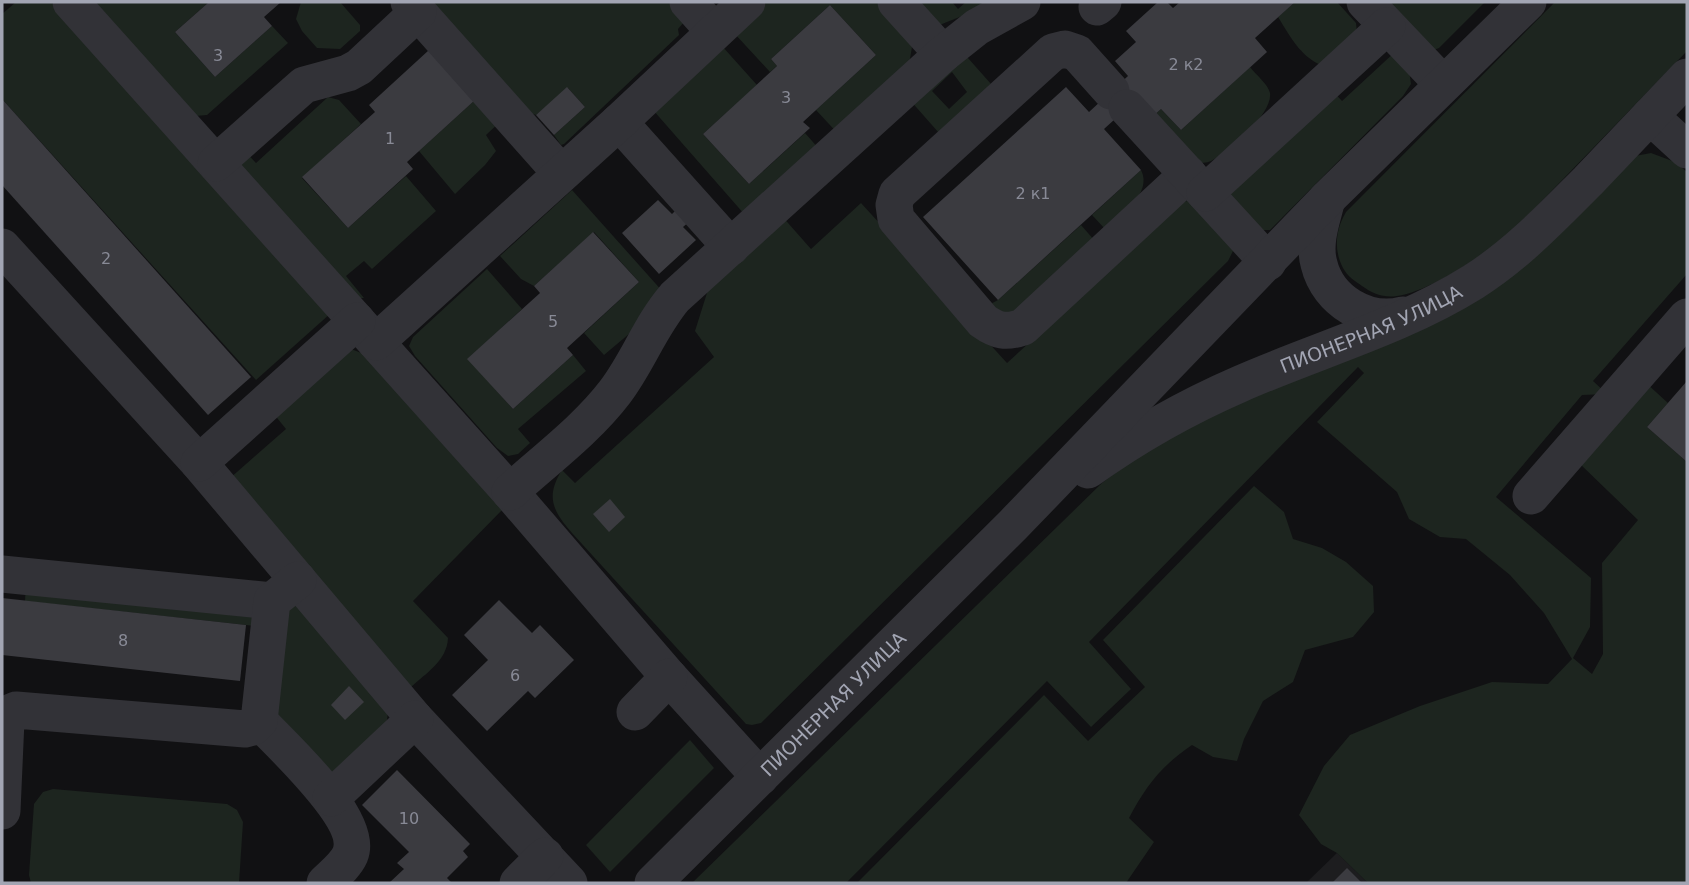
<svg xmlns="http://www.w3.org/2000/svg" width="1689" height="885" font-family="'DejaVu Sans',sans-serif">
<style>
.built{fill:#1d1d1f}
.green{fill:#1d251f;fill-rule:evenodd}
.building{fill:#3b3b40}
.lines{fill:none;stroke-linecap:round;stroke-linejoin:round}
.minor{stroke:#323237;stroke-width:37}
.labels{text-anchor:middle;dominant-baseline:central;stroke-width:5;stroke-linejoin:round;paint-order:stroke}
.number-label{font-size:16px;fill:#888a96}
.street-label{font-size:19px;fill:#a2a5b3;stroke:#0c0c0d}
</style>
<rect width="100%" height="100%" fill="#111113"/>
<!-- built -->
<polygon class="built" points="1337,853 1368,883 1306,883"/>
<!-- green -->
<g class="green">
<polygon points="16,2 51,2 331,313 256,380 2,99 2,14"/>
<polygon points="91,2 209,2 175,32 215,77 272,26 288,43 207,115 195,116"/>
<polygon points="301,2 340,2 360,25 360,31 340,49 317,48 302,31 296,19"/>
<polygon points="425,2 669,2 685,21 678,29 679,35 564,144 561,145 554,135 585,107 568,88 536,115 530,113"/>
<polygon points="767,2 877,2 912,47 908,70 841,137 816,110 876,55 830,5 771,59 777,66 770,72 734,33"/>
<path d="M910 2H952L958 9 966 2H988C974 14 957 17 940 25Z"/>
<path d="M1295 2H1337L1356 23 1357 33 1321 65C1300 56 1290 36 1278 17Z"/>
<polygon points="1375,2 1485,2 1439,48 1429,52"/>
<path d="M1555 2H1687V51L1510 234C1483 255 1431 291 1397 296 1384 298 1373 294 1362 286 1355 281 1347 276 1343 268 1333 249 1336 229 1346 212Z"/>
<polygon points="722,46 757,85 703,134 749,184 805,133 820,150 745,215 653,110"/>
<path d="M960 49 991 84 939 133 909 99ZM952 72 967 92 949 109 932 91Z"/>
<polygon points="1396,51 1409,70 1411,84 1403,96 1270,230 1255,230 1224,190 1328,86 1342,101"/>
<path d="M1250 67C1256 75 1268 84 1270 93 1273 114 1229 152 1211 161 1207 163 1201 163 1195 163L1152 117 1161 109 1181 130Z"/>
<polygon points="328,97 339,100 361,124 302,178 348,228 406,176 436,211 372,269 364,261 346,276 364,298 358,298 238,166 239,145 256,163"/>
<polygon points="475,100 503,119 486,135 496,151 485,165 455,194 419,151"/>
<polygon points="1651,153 1675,162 1687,172 1687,274 1593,381 1607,394 1582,395 1496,497 1591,578 1590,627 1573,658 1592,674 1603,654 1602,563 1638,520 1579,463 1645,382 1668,403 1647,427 1687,462 1687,883 1368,883 1337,853 1321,844 1299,815 1324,766 1350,735 1420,706 1492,682 1548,684 1572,659 1544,613 1510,575 1466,539 1440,537 1409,519 1397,492 1317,422 1364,373 1358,367 1089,642 1131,689 1091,727 1047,681 846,883 692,883 1102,483 1161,438 1348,355 1635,156"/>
<path d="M1141 170C1153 193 1121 215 1106 230L1092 215Z"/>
<polygon points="572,190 664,293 648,318 604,355 584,333 639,282 594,232 534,286 521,279 500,256"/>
<path d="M1188 201 1231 246 1233 251 1228 261 761 723 752 725 746 724 572 533C553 511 545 497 562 470L575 483 714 357 695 331 712 277 781 215 811 249 861 203 1007 363 1182 202Z"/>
<polygon points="1081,225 1095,241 1009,317 983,308 998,300"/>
<polygon points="487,269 522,309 468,359 513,409 573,355 586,371 518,429 530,443 518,454 508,456 497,448 415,356 409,346 413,337"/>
<path d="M351 349 364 354 503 509 413 601 448 638C447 661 426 673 410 688L229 479 286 429 273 413Z"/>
<path d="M1254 486 1284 512 1293 539 1322 548 1346 562 1373 586 1374 612 1353 637 1305 650 1293 682 1263 701 1244 739 1237 761 1213 757 1192 745C1161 766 1146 786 1129 818L1154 842 1126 883H857L1044 695 1088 741 1145 687 1103 640Z"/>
<polygon points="26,582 248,603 255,626 25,601"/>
<polygon points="296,599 388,712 387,720 381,728 329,776 276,725 284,608"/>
<polygon points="690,740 714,768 610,872 586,845"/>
<polygon points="53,789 227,804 237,810 243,822 239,883 31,883 29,875 34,804 43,792"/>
</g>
<!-- building -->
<g class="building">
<polygon points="209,2 281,2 264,17 272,26 215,77 175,32"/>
<polygon points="1158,2 1167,2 1173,8 1180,2 1295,2 1255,38 1267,52 1181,130 1161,109 1152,117 1136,100 1104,129 1141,170 998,300 923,217 1066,87 1089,112 1128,76 1115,61 1136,42 1126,31"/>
<polygon points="830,5 876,55 803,122 810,128 749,184 703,134 777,66 771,59"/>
<polygon points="429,50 475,100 407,162 413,169 348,228 302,177 375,112 369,105"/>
<polygon points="567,87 585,107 554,135 536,115"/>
<polygon points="2,99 251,377 208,415 2,185"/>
<polygon points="658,200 672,214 679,207 691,220 683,227 696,240 659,274 622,233"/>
<polygon points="593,232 639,282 567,348 573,355 513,409 467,359 540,293 534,286"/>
<polygon points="1687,381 1687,462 1647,427"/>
<polygon points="610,499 625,517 609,532 593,514"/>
<polygon points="2,598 246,625 240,681 2,655"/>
<polygon points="499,600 532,633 540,625 574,660 535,698 528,691 487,731 452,695 488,660 464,635"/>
<polygon points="349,686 364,702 345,720 331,705"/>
<polygon points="397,770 470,844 463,851 468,857 447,878 452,883 389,883 404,869 397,863 409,852 362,805"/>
<polygon points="1347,868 1362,883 1332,883"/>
</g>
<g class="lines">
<!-- minor -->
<g class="minor">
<polyline points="71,2 510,492 669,677 760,777"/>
<polyline points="409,2 561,173"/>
<polyline points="688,2 714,31"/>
<polyline points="896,2 943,54"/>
<polyline points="1365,2 1443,84"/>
<polyline points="1097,7 1103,2"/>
<path d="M1111 91 1077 53 1065 49 1053 52 897 194 894 205 896 219 983 321C997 331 1006 333 1023 327L1188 174"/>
<polyline points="1127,108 1268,262"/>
<polyline points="1650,116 1687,150"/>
<polyline points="619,122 731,247"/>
<polyline points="216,163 304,85 348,73 359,67 418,12"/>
<polyline points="1205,193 1387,26"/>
<path d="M1327 199C1322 219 1313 243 1319 264 1328 301 1367 324 1403 315"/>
<polyline points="2,247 199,463 415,719 569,883"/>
<polyline points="376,342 619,122 747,2"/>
<polyline points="199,463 357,321"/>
<path id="s1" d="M1088 470C1134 437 1187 407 1240 384 1317 350 1401 327 1473 282 1516 255 1552 217 1588 181 1621 146 1654 112 1687 77"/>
<path d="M510 492C545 460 586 430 615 392 638 362 650 326 675 297L943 54 977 27 1022 2"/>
<polyline points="1531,496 1687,317"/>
<polyline points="2,574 272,601"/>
<polyline points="635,712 669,677"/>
<path d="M259 721C282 746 365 820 350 855 345 866 333 875 325 883"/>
<polyline points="331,798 415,719"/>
<polyline points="2,811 6,720 9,713 16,710 245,729 253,727 259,721 272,601 298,580"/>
<polyline points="518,883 545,856"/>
<path id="s2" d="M653 883 1013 525 1327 199 1528 2"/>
</g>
</g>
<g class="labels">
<!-- number labels -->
<g class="number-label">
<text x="218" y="55">3</text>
<text x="1186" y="64">2 к2</text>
<text x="786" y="97">3</text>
<text x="390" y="138">1</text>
<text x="1033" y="193">2 к1</text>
<text x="106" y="258">2</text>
<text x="553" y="321">5</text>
<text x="123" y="640">8</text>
<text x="515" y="675">6</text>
<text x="409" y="818">10</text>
</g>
<!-- street labels -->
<g class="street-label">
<text stroke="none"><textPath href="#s1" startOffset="317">ПИОНЕРНАЯ УЛИЦА</textPath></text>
<text stroke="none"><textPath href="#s2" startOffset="254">ПИОНЕРНАЯ УЛИЦА</textPath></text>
</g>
</g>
<!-- border -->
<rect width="1689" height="885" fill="none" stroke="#a2a5b3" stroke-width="7"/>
</svg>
